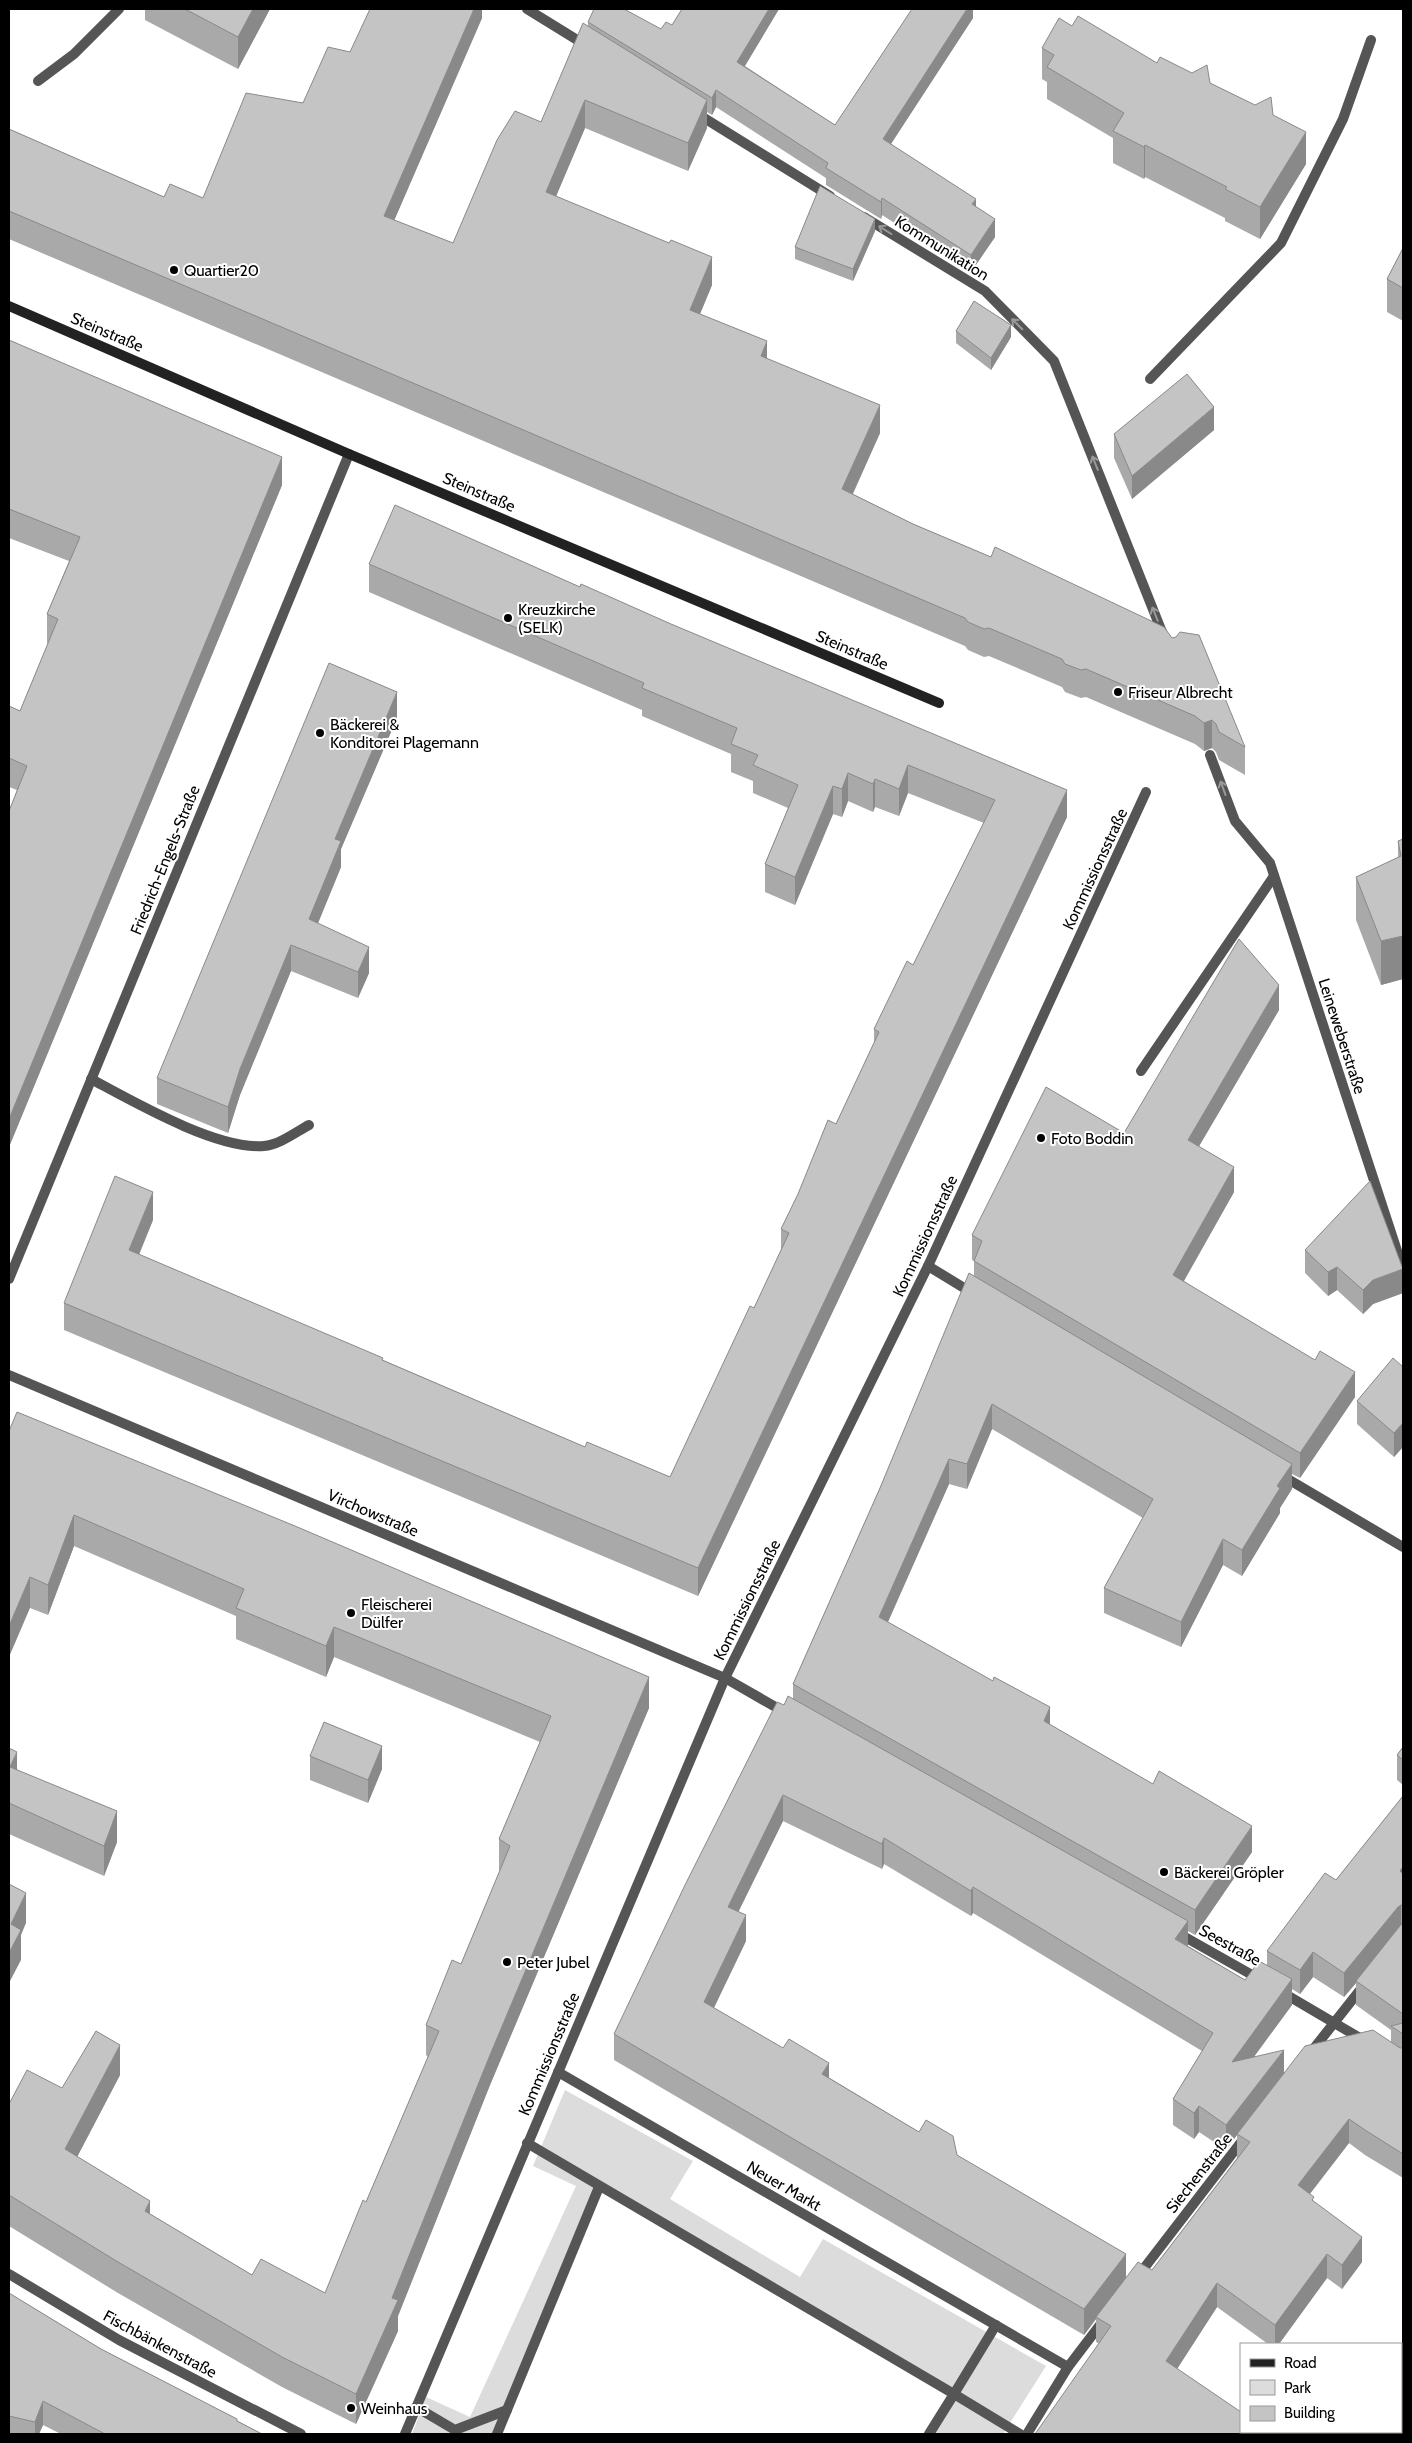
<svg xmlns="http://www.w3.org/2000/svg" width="1412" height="2443" font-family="Cabin,sans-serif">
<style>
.green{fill:#dcdcdc}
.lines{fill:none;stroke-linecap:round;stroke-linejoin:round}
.lane{stroke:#555;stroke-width:10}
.street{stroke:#555;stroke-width:10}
.secondary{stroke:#222;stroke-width:10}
.wall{fill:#a9a9a9;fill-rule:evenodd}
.shaded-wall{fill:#898989}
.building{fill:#c4c4c4;stroke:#898989}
.oneway{stroke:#999}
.poi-dot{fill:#000;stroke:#fff;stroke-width:2}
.labels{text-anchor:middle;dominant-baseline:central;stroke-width:4;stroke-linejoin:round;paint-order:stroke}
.street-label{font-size:16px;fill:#000;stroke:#fff}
.poi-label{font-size:16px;fill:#000;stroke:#fff;text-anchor:start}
</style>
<rect width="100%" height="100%" fill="#fff"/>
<!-- green -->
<polygon class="green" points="565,2090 693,2161 670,2199 800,2277 823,2239 1046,2366 1003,2434 929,2434 954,2395 600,2187 497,2434 412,2434 426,2397 470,2417 576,2186 533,2166"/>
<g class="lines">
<!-- lane -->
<g class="lane">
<polyline points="38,81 74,54 119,9"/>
<polyline points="1150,379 1281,243 1343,119 1371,40"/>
<polyline points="1141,1071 1274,876"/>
<path d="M91 1079C134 1102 217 1150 264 1146 279 1145 296 1132 309 1125"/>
</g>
<!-- street -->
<g class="street">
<polyline points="527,9 587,46"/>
<polyline points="696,113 830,196"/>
<polyline points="864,217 985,291 1054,361 1164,637"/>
<polyline points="1210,755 1235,821 1270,863 1403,1269"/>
<polyline points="928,1266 974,1294"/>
<polyline points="9,1279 349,454"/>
<polyline points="9,1375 725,1678 786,1713"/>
<polyline points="1281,1475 1403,1547"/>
<polyline points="1176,1932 1261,1980"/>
<polyline points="1280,1991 1365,2041"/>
<polyline points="1311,2052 1364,1985"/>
<polyline points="558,2072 1068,2367"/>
<polyline points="527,2143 954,2394 929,2434"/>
<polyline points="9,2274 119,2340 301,2434"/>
<polyline points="1138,2276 1245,2137"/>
<polyline points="996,2325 954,2394 1020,2434"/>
<polyline points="416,2407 455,2430 507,2410"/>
<polyline points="405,2434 725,1678 928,1266 1146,792"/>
<polyline points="497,2434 599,2187"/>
<polyline points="1027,2434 1068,2367 1103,2321"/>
</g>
<!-- secondary -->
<polyline class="secondary" points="9,306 349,454 939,703"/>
</g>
<!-- wall -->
<g class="wall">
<polygon points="145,9 270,9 238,69 145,20"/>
<polygon points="482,9 482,18 394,220 453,243 541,122 588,27 588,22 661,29 672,25 682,9 779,9 745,66 835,125 973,9 973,18 891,144 976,207 995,237 971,272 882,215 881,219 826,185 826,178 716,107 712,115 707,112 707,128 688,171 585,128 556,196 712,285 700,314 880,433 853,494 913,524 991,557 995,547 1245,747 1245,775 1219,760 1216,752 1212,748 1204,751 1195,744 1086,697 1081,698 1065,692 1062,687 989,656 984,657 968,650 965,646 9,239 9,129 164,197 203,198 303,103 350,52"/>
<polygon points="1072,26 1157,63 1210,83 1273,115 1306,164 1260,239 1225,221 1225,218 1145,177 1144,179 1113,163 1113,138 1047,99 1047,82 1042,79 1042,48"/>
<polygon points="875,231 853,281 795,259 795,247"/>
<polygon points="1403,248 1403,321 1387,312 1387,279"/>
<polygon points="956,331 1011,337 991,370 956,343"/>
<polygon points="9,340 282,485 9,1147 9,811 17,790 9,787 9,706 20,711 48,644 47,643 47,614 69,561 9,538"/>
<polygon points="1214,430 1132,499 1114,458 1114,434"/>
<polygon points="369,564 1067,817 698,1596 64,1330 64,1303 153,1220 139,1255 585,1447 670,1477 754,1308 781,1251 781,1229 836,1124 874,1044 874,1029 913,965 984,823 908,793 899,816 875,807 873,812 848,801 842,817 833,814 795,905 765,892 765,864 788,808 753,793 753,781 731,772 731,754 642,716 642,710 369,592"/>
<polygon points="397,718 341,849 341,867 318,923 369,973 358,998 291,971 240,1095 228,1133 157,1104 157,1078"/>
<polygon points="1403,839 1403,979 1381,985 1356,920 1356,877 1398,858 1398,841"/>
<path d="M1279 1010 1199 1146 1234 1192 1184 1281 1355 1397 1300 1478 1292 1474V1489L1280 1508V1513L1242 1576 1223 1565 1181 1647 1104 1613V1588L1143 1518 992 1429 967 1489 949 1484 888 1622 1252 1852 1195 1935 1188 1931V1946L1245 1980 1267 1965V1951L1336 1880 1403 1796V2178L1365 2155 1349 2143 1310 2194 1314 2202 1362 2262 1342 2289 1327 2278 1279 2344H1268L1217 2307 1177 2369 1271 2434 1096 2342V2319L1084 2335 614 2060V2034L784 1705 793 1699V1684L974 1276V1261L972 1260V1235L1124 1133ZM783 1821 882 1869 884 1864 971 1916 973 1913 1202 2051 1173 2099V2125L1194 2139 1199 2132 1226 2150 1237 2135V2158L1152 2270 1126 2278 957 2155 714 2008 746 1941 738 1912ZM1313 1977 1344 1997 1356 1983V2005L1391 2030V2042L1284 2073 1254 2056 1292 2005V1989L1300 1994Z"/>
<polygon points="1305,1250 1403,1293 1373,1304 1363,1314 1337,1290 1328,1296 1305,1273"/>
<polygon points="1403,1367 1403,1447 1394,1457 1357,1424 1357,1401"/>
<polygon points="9,1431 649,1708 490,2085 398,2316 398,2331 356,2424 282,2387 118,2293 9,2226 9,2104 62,2088 120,2075 77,2157 150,2214 252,2275 325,2293 366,2202 428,2057 426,2055 426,2025 461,1964 500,1871 499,1870 499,1839 540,1742 334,1657 326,1677 236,1639 236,1616 74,1546 48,1615 30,1608"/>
<polygon points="1403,1747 1403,1785 1397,1780 1397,1755"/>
<polygon points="9,1748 17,1769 117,1842 104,1876 9,1834"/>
<polygon points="310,1756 382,1769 368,1803 310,1780"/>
<polygon points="9,2293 101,2349 262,2434 61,2434 43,2425 39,2434 9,2434"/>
</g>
<!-- shaded-wall -->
<g class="shaded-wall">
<polygon points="253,9 270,9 238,69 238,37"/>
<polygon points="474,9 482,9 482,18 384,244 384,216"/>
<polygon points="769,9 779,9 737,79 737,62"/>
<polygon points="967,9 973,9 973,18 883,156 883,139"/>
<polygon points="716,90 716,107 712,115 712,98"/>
<polygon points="585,100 585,128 546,220 546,192"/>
<polygon points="707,100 707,128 688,171 688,143"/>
<polygon points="1306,132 1306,164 1260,239 1260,207"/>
<polygon points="1145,145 1145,177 1144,179 1144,147"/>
<polygon points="882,198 882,215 881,219 881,202"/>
<polygon points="976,199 976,216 972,204"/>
<polygon points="875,219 875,231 853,281 853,269"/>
<polygon points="995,219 995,237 971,272 971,255"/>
<polygon points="712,257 712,285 690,338 690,310"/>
<polygon points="1011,325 1011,337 991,370 991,358"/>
<polygon points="767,341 767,369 761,356"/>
<polygon points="880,405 880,433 842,517 842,489"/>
<polygon points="1214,407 1214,430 1132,499 1132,476"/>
<polygon points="282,457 282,485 9,1147 9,1119"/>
<polygon points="397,692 397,718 341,849 341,867 309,945 309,919 335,839"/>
<polygon points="1212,720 1212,748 1204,751 1204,723"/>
<polygon points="908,765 908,793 899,816 899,789"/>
<polygon points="848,773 848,801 842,817 842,789"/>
<polygon points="875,779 875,807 873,812 873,784"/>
<polygon points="833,786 833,814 795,905 795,877"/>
<polygon points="1067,790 1067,817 698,1596 698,1568"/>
<polygon points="1403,936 1403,979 1381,985 1381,941"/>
<polygon points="291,945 291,971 240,1095 228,1133 228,1107 240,1069"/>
<polygon points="369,947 369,973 358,998 358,972"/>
<polygon points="1279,985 1279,1010 1188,1165 1188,1140"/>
<polygon points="1234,1167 1234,1192 1173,1300 1173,1275"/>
<polygon points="153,1192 153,1220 129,1278 129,1250"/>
<polygon points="1337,1267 1337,1290 1328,1296 1328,1272"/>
<polygon points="1403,1269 1403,1293 1373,1304 1363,1314 1363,1290 1373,1280"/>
<polygon points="1355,1372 1355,1397 1300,1478 1300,1453"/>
<polygon points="992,1404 992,1429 967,1489 967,1464"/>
<polygon points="1403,1423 1403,1447 1394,1457 1394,1433"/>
<polygon points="949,1459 949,1484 879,1642 879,1617"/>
<polygon points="1292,1464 1292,1489 1280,1508 1280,1513 1242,1576 1242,1550 1277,1486"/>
<polygon points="74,1515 74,1546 48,1615 48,1585"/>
<polygon points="1223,1539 1223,1565 1181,1647 1181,1622"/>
<polygon points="30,1577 30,1608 9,1657 9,1626"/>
<polygon points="334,1627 334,1657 326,1677 326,1646"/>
<polygon points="649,1677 649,1708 490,2085 398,2316 398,2331 356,2424 356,2394 392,2298 490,2055"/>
<polygon points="1050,1707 1050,1733 1044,1721"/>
<polygon points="382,1746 382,1769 368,1803 368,1780"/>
<polygon points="17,1752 17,1782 10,1767"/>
<polygon points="783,1795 783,1821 728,1933 728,1907"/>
<polygon points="117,1811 117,1842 104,1876 104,1846"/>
<polygon points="1252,1826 1252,1852 1195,1935 1195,1910"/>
<polygon points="884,1838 884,1864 882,1869 882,1844"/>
<polygon points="1403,1867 1403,1891 1400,1871"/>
<polygon points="973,1887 973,1913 971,1916 971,1891"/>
<polygon points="26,1893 26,1923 21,1935 21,1960 9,1983 9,1953 11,1924"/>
<polygon points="1401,1905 1401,1929 1356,1981 1356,1983 1344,1997 1344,1973 1398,1907"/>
<polygon points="746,1915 746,1941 704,2028 704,2002"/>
<polygon points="1188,1921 1188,1946 1175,1939"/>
<polygon points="1313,1952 1313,1977 1300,1994 1300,1970"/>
<polygon points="1292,1979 1292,2005 1232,2087 1232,2062"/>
<polygon points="120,2045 120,2075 65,2180 65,2149"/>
<polygon points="1284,2050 1284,2075 1237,2134 1237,2135 1226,2150 1226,2125"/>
<polygon points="829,2063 829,2089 822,2074"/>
<polygon points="1199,2106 1199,2132 1194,2139 1194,2113"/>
<polygon points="1349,2119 1349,2143 1298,2209 1298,2185"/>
<polygon points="150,2201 150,2231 145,2211"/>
<polygon points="1362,2237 1362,2262 1342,2289 1342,2265"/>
<polygon points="1126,2254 1126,2280 1096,2317 1096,2319 1084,2335 1084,2309"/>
<polygon points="1327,2254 1327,2278 1279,2344 1275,2344 1275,2325"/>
<polygon points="1217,2283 1217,2307 1166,2386 1166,2361"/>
<polygon points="43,2401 43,2425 39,2434 35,2434 35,2422"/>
</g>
<!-- building -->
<g class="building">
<polygon points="185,9 253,9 238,37"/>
<polygon points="370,9 474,9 384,216 453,243 497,140 515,111 541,122 583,23 707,100 688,143 585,100 546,192 669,243 671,240 712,257 690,310 767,341 761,356 880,405 842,489 913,524 991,557 995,547 1164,627 1172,638 1176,637 1180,632 1199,635 1245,747 1219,732 1216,724 1212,720 1204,723 1195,716 1086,669 1081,670 1065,664 1062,659 989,628 984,629 968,622 965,618 9,211 9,129 164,197 170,184 203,198 246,93 303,103 328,47 350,52"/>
<polygon points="594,9 624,9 661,29 666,22 672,25 682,9 769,9 737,62 835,125 912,9 967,9 883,139 976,199 972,204 995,219 971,255 882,198 881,202 826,168 828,163 716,90 712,98 588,22"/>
<polygon points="1078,16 1157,63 1160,57 1192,73 1207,65 1210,83 1255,105 1271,97 1273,115 1306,132 1260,207 1225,189 1227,187 1145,145 1144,147 1113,131 1124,113 1047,67 1054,55 1042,48 1059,18 1072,26"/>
<polygon points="820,186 875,219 853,269 795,247"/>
<polygon points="1403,248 1403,288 1387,279"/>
<polygon points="974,301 1011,325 991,358 956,331"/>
<polygon points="9,340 282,457 9,1119 9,811 27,766 9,758 9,706 20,711 58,619 47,614 80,537 9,509"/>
<polygon points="1187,374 1214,407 1132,476 1114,434"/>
<polygon points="395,505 580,587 581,584 671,624 1067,790 698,1568 64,1303 115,1176 153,1192 129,1250 383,1358 382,1360 585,1447 587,1442 670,1477 750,1306 754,1308 789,1233 781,1229 798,1194 828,1120 836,1124 879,1032 874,1029 907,961 913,965 995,800 908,765 899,789 875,779 873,784 848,773 842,789 833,786 795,877 765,864 798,785 753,765 758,755 731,744 737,728 642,688 644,683 369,564"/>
<polygon points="329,663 397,692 335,839 341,841 309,919 369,947 358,972 291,945 240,1069 228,1107 157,1078"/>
<polygon points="1403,839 1403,936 1381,941 1356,877 1401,856 1398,841"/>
<polygon points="1239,939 1279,985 1188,1140 1234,1167 1173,1275 1315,1360 1320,1351 1355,1372 1300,1453 974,1261 982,1241 972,1235 1046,1087 1124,1133"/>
<polygon points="1370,1181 1403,1269 1373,1280 1363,1290 1337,1267 1328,1272 1305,1250"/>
<polygon points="969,1273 1292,1464 1277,1486 1280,1488 1242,1550 1223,1539 1181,1622 1104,1588 1153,1499 992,1404 967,1464 949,1459 879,1617 993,1681 994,1677 1050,1707 1044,1721 1153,1784 1159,1771 1252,1826 1195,1910 793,1684 880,1488"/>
<polygon points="1393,1358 1403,1367 1403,1423 1394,1433 1357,1401"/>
<polygon points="17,1412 295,1526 649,1677 490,2055 392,2298 398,2300 356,2394 282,2357 118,2262 9,2195 9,2104 27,2070 62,2088 96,2031 120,2045 65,2149 150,2201 145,2211 252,2275 261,2259 325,2293 363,2200 366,2202 439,2031 426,2025 452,1960 461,1964 510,1846 499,1839 551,1716 334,1627 326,1646 236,1608 244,1589 74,1515 48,1585 30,1577 9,1626 9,1431"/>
<polygon points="788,1696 1188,1921 1175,1939 1245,1980 1259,1961 1292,1979 1232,2062 1284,2050 1226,2125 1199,2106 1194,2113 1173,2099 1213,2033 973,1887 971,1891 884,1838 882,1844 783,1795 728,1907 746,1915 704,2002 783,2048 789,2039 829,2063 822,2074 919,2132 926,2120 953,2136 957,2155 1126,2254 1084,2309 614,2034 685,1885 777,1702 784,1705"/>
<polygon points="324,1722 382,1746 368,1780 310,1756"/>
<polygon points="1403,1747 1403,1760 1397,1755"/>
<polygon points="9,1748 17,1752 10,1767 117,1811 104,1846 9,1803"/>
<polygon points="1403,1796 1403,1867 1400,1871 1403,1874 1403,1905 1401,1905 1398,1907 1344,1973 1313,1952 1300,1970 1267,1951 1325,1873 1336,1880"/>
<polygon points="9,1884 26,1893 11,1924 21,1930 9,1953"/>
<polygon points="1403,1922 1403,2014 1356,1981"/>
<polygon points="1403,2023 1403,2034 1391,2026"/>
<polygon points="1373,2030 1400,2048 1403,2048 1403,2154 1365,2130 1349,2119 1298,2185 1314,2197 1312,2200 1362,2237 1342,2265 1327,2254 1275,2325 1217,2283 1166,2361 1241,2412 1241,2432 1271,2432 1269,2434 1035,2434 1111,2326 1096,2317 1138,2262 1152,2270 1250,2142 1237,2134 1305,2046"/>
<polygon points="9,2293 101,2349 237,2419 237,2421 262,2434 105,2434 43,2401 35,2422 9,2416"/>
</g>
<!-- one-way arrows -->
<defs><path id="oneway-shaft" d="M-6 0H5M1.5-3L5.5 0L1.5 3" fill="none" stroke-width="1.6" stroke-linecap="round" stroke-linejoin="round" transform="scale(1.25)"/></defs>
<g class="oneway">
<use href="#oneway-shaft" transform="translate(885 230) rotate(-148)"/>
<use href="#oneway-shaft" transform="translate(1017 324) rotate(-135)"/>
<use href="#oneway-shaft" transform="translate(1095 463) rotate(-112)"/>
<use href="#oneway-shaft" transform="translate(1155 614) rotate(-112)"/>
<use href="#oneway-shaft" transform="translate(1223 788) rotate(-110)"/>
</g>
<!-- markers -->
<g class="poi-dot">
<circle cx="174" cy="270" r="5"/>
<circle cx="508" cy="618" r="5"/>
<circle cx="1118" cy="692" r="5"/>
<circle cx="320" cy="733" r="5"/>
<circle cx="1041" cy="1138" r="5"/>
<circle cx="351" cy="1613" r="5"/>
<circle cx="1164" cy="1872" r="5"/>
<circle cx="507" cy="1962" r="5"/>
<circle cx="351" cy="2408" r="5"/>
</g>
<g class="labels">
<!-- street labels -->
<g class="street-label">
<text transform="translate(942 248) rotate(32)">Kommunikation</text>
<text transform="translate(107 332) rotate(23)">Steinstraße</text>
<text transform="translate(479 492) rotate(23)">Steinstraße</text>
<text transform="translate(852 650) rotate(23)">Steinstraße</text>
<text transform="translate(165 860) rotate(-68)">Friedrich-Engels-Straße</text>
<text transform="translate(1095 869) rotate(-65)">Kommissionsstraße</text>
<text transform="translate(1342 1036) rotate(72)">Leineweberstraße</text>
<text transform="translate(925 1236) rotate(-65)">Kommissionsstraße</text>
<text transform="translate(373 1513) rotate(23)">Virchowstraße</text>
<text transform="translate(747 1600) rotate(-64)">Kommissionsstraße</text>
<text transform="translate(1230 1945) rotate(29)">Seestraße</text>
<text transform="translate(549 2054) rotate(-67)">Kommissionsstraße</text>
<text transform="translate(1199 2173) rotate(-52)">Siechenstraße</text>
<text transform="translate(784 2186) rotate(30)">Neuer Markt</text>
<text transform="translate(160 2344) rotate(28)">Fischbänkenstraße</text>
</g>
<!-- poi labels -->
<g class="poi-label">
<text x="184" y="270">Quartier20</text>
<text x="518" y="609">Kreuzkirche<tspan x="518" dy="18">(SELK)</tspan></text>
<text x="1128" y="692">Friseur Albrecht</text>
<text x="330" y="724">Bäckerei &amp;<tspan x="330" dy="18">Konditorei Plagemann</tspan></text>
<text x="1051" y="1138">Foto Boddin</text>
<text x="361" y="1604">Fleischerei<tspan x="361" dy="18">Dülfer</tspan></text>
<text x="1174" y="1872">Bäckerei Gröpler</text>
<text x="517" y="1962">Peter Jubel</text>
<text x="361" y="2408">Weinhaus</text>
</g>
</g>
<!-- border -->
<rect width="1412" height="2443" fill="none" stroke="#000000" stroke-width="20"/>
<!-- legend -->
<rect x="1240" y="2343" width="162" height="90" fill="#ffffff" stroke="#999999"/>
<rect x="1250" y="2359" width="25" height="8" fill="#222222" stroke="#999999"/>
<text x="1284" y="2368" font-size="15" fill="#000000">Road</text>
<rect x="1250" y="2380" width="25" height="15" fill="#dcdcdc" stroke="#999999"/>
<text x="1284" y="2393" font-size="15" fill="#000000">Park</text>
<rect x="1250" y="2406" width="25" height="15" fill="#c4c4c4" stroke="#999999"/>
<text x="1284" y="2418" font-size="15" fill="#000000">Building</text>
</svg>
